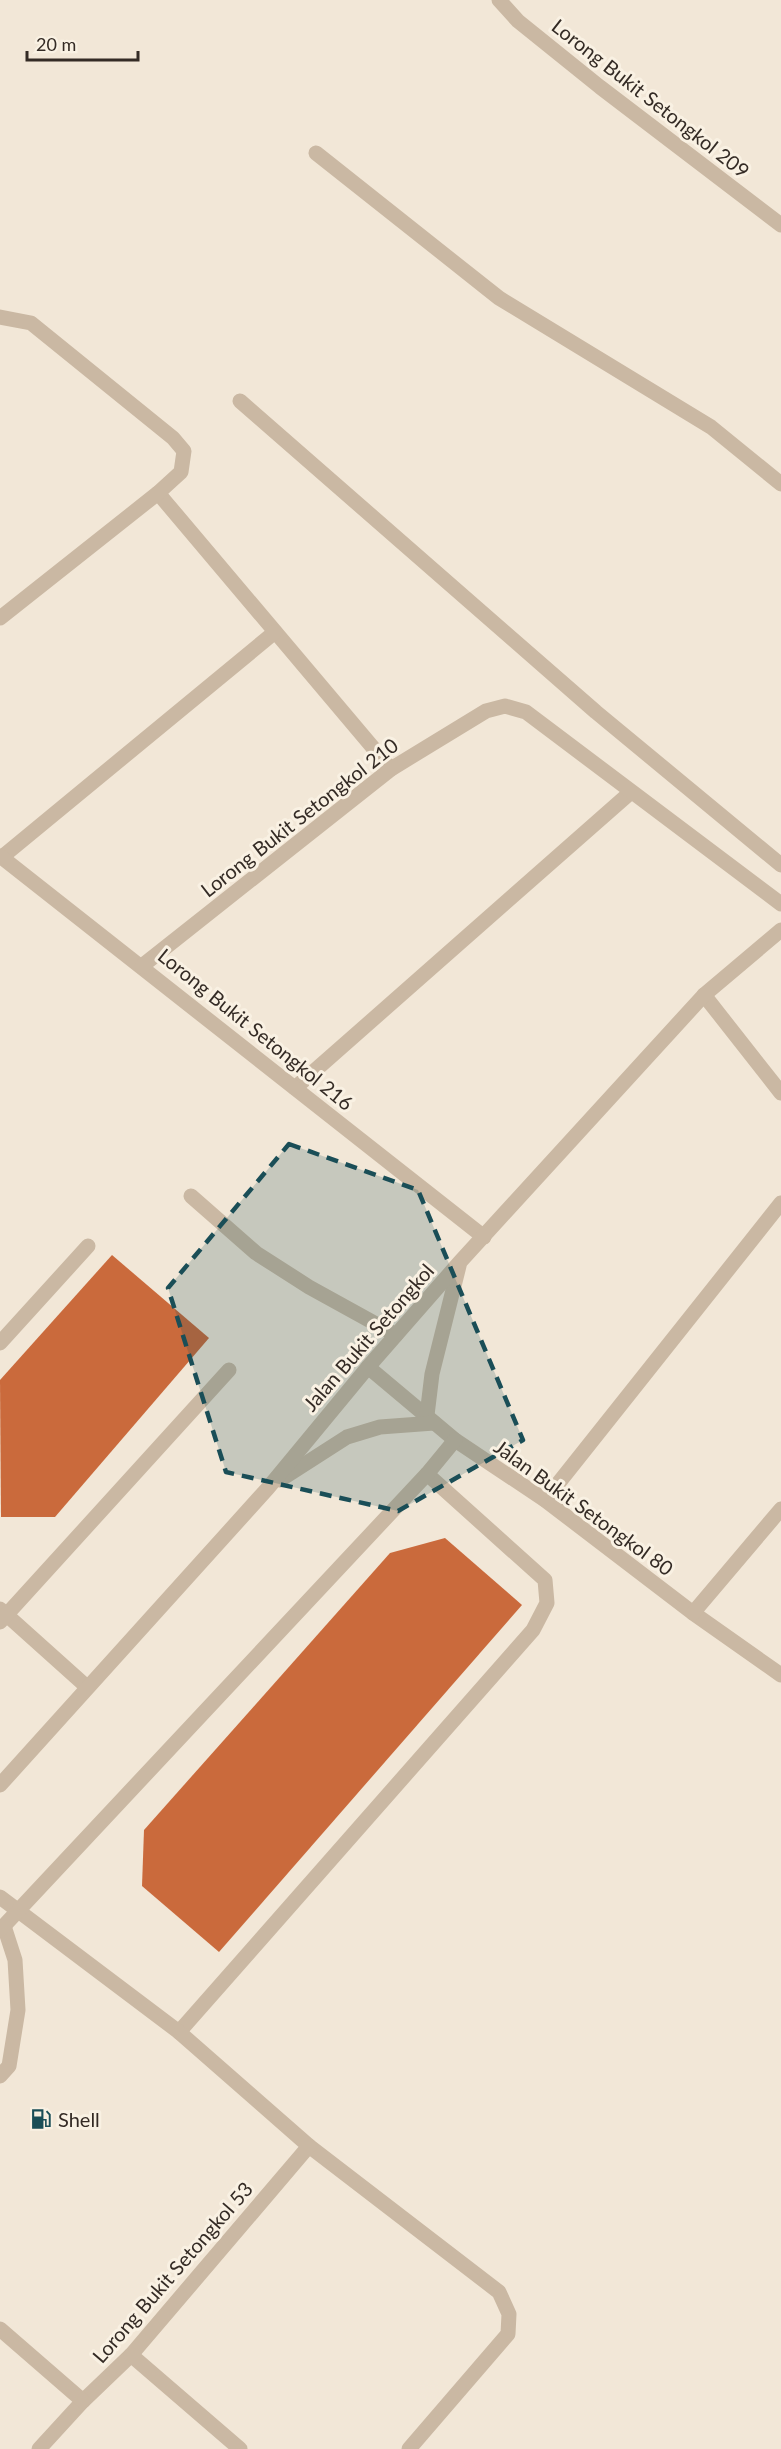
<svg xmlns="http://www.w3.org/2000/svg" width="781" height="2449" font-family="Lato,sans-serif">
<style>
.building{fill:#ca6a3c}
.lines{fill:none;stroke-linecap:round;stroke-linejoin:round}
.service{stroke:#cab8a3;stroke-width:15}
.minor{stroke:#cab8a3;stroke-width:15}
.tertiary{stroke:#cab8a3;stroke-width:15}
.marked{fill:#1a4e57;fill-opacity:0.2;stroke:#1a4e57;stroke-width:4.5;stroke-dasharray:12 8;stroke-linejoin:round}
.labels{text-anchor:middle;dominant-baseline:central;stroke-width:6;stroke-linejoin:round;paint-order:stroke}
.street-label{font-size:20px;fill:#342b25;stroke:#f9f1e3}
.poi-label{font-size:20px;fill:#342b25;stroke:#f9f1e3;text-anchor:start}
</style>
<rect width="100%" height="100%" fill="#f2e7d7"/>
<!-- building -->
<g class="building">
<polygon points="112,1255 209,1338 55,1517 1,1517 0,1380"/>
<polygon points="445,1538 522,1605 219,1952 142,1886 144,1830 390,1553"/>
</g>
<g class="lines">
<!-- service -->
<g class="service">
<polyline points="158,493 391,769"/>
<polyline points="2,857 275,632"/>
<polyline points="295,1088 631,792"/>
<polyline points="191,1196 256,1253 309,1287 396,1335"/>
<polyline points="0,1343 88,1246"/>
<polyline points="545,1500 781,1203"/>
<polyline points="179,2032 533,1630 547,1603 545,1580 427,1474"/>
<polyline points="0,2076 9,2066 18,2010 15,1960 4,1926"/>
<polyline points="309,2146 499,2292 509,2314 508,2334 409,2449"/>
</g>
<!-- minor -->
<g class="minor">
<polyline points="499,0 518,21 600,87 781,225"/>
<polyline points="316,153 499,298 711,427 781,484"/>
<polyline points="0,317 31,323 173,438 184,451 181,472 158,493 0,618"/>
<polyline points="240,401 596,712 781,865"/>
<polyline points="0,856 484,1237"/>
<polyline points="142,966 391,769 486,711 505,706 526,712 781,904"/>
<polyline points="704,995 781,1093"/>
<polyline points="368,1367 455,1440 545,1500 693,1613 781,1675"/>
<polyline points="0,1609 87,1687"/>
<polyline points="693,1613 781,1509"/>
<polyline points="0,1622 229,1370"/>
<polyline points="0,1897 179,2032 309,2146 131,2355 83,2401 39,2449"/>
<polyline points="0,1930 427,1474 455,1440"/>
<polyline points="0,2329 83,2401"/>
<polyline points="131,2355 240,2449"/>
</g>
<!-- tertiary -->
<g class="tertiary">
<polyline points="427,1415 432,1374 459,1266"/>
<polyline points="280,1480 347,1437 380,1427 434,1423"/>
<polyline points="0,1785 268,1488 368,1367 459,1263 704,995 781,930"/>
</g>
</g>
<!-- marked area -->
<path class="marked" d="M289 1144 418 1190 523 1440 398 1511 226 1472 168 1288Z"/>
<!-- icons -->
<defs>
<g id="fuel-bare" transform="scale(1.62)"><path d="M-5.5-6h7V0h2V4h1.3V-2.5L3-4.5l.8-.8L6-3V5H2.5V1h-1V6h-7ZM-4.2-4.7v3.2H.2V-4.7Z" fill="#1a4e57" stroke="#f9f1e3" stroke-width="2.5" paint-order="stroke"/></g>
</defs>
<g fill-rule="evenodd">
<use href="#fuel-bare" x="41" y="2119"/>
</g>
<g class="labels">
<!-- street labels -->
<g class="street-label">
<text transform="translate(651 98) rotate(38)">Lorong Bukit Setongkol 209</text>
<text transform="translate(299 817) rotate(-38)">Lorong Bukit Setongkol 210</text>
<text transform="translate(256 1029) rotate(39)">Lorong Bukit Setongkol 216</text>
<text transform="translate(368 1337) rotate(-49)">Jalan Bukit Setongkol</text>
<text transform="translate(584 1507) rotate(36)">Jalan Bukit Setongkol 80</text>
<text transform="translate(172 2272) rotate(-49)">Lorong Bukit Setongkol 53</text>
</g>
<!-- poi labels -->
<g class="poi-label">
<text x="58" y="2119">Shell</text>
</g>
</g>
<!-- scale -->
<path d="M27 51v9h111v-9" fill="none" stroke="#342b25" stroke-width="3"/>
<text x="36" y="51" font-size="18" fill="#342b25" stroke="#f9f1e3" stroke-width="4.5" paint-order="stroke">20 m</text>
</svg>
